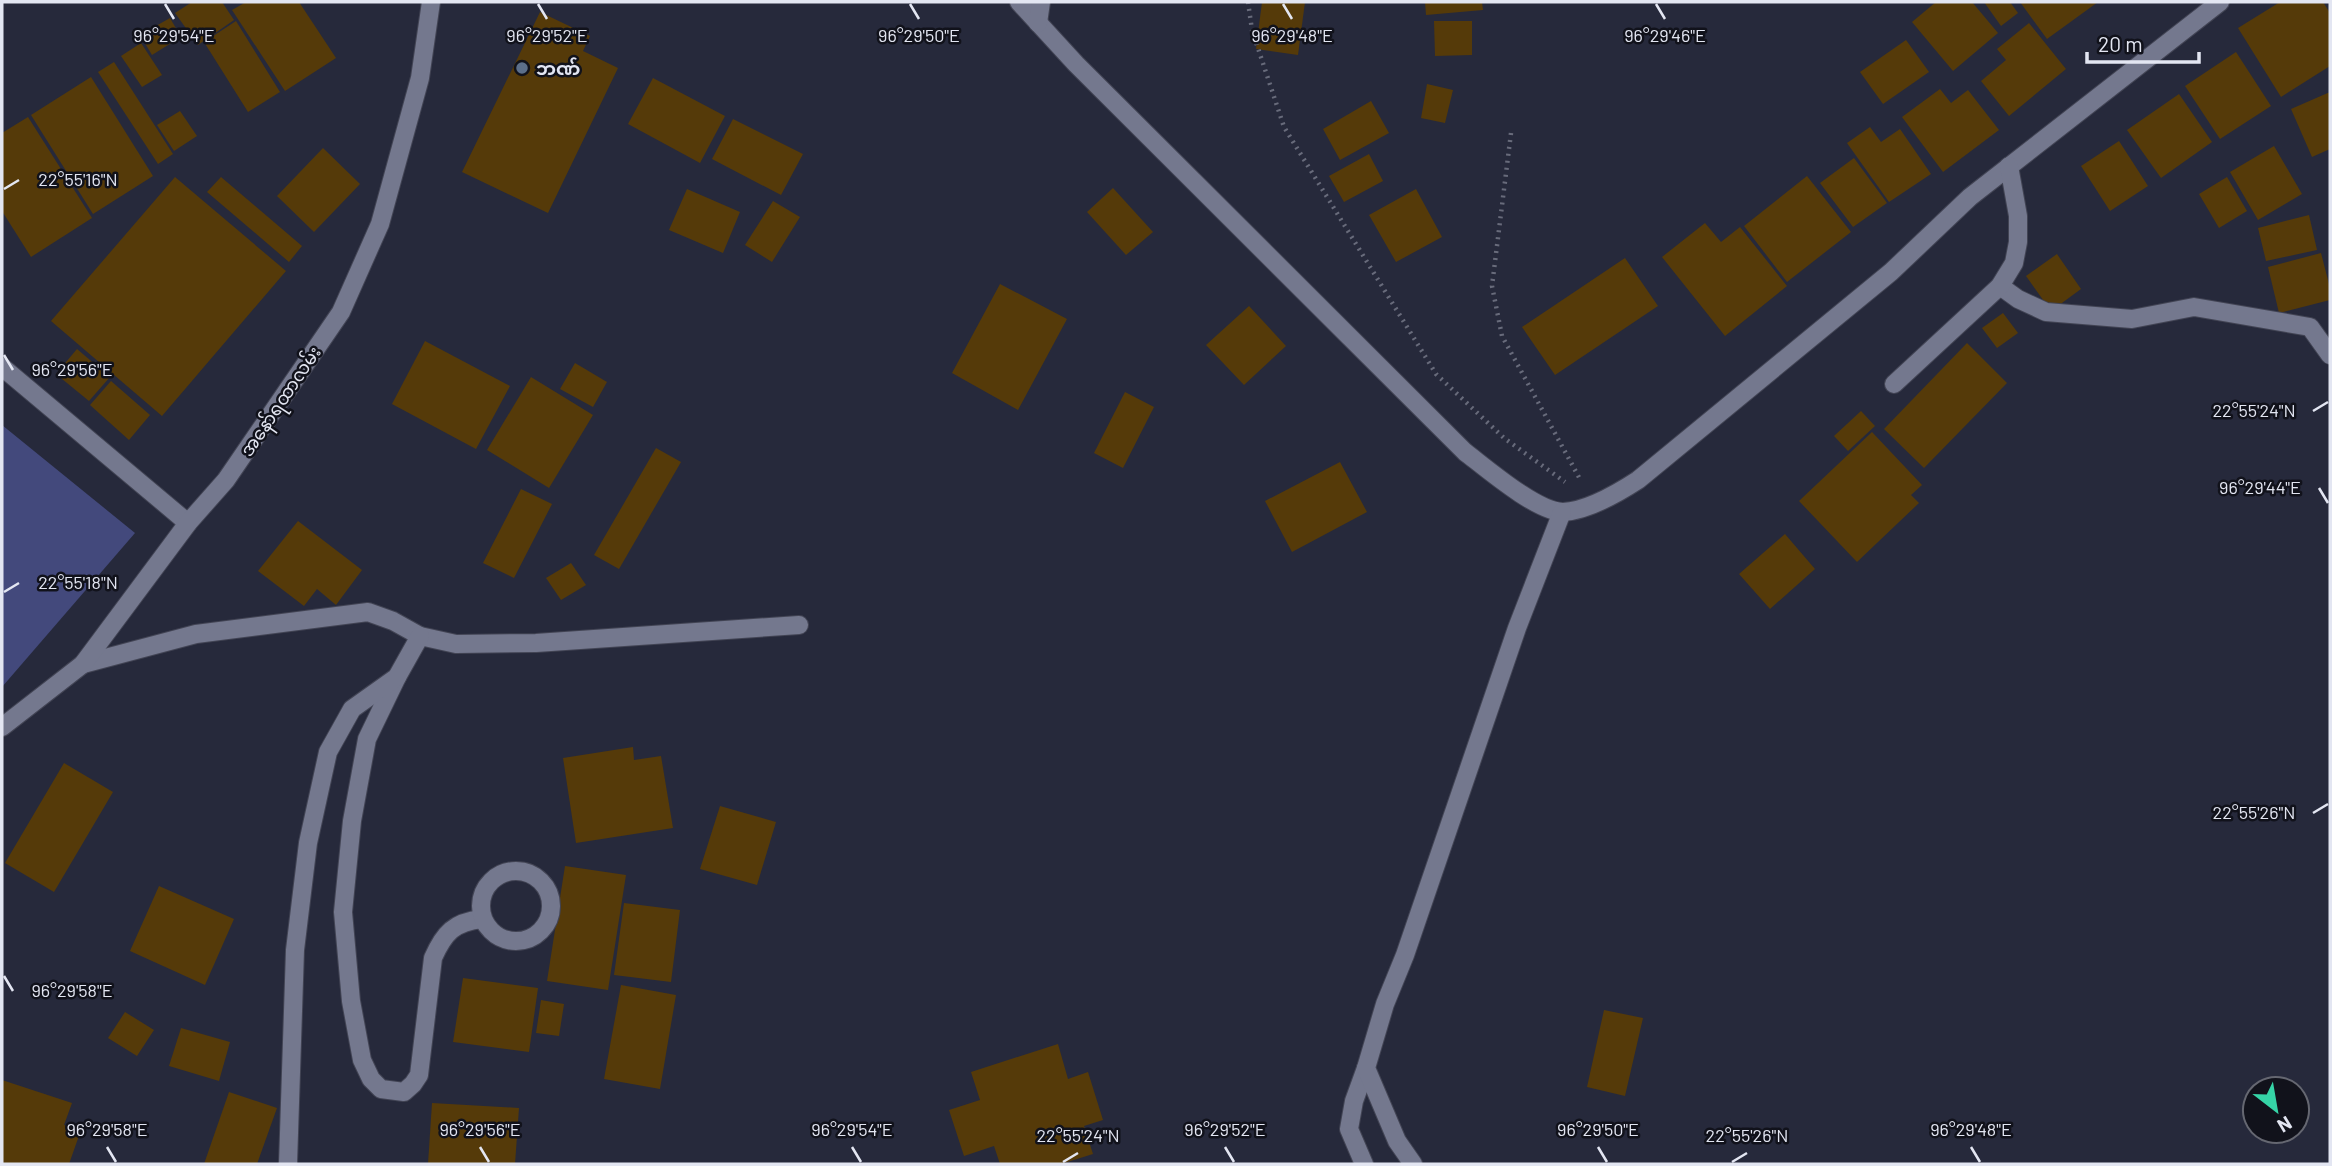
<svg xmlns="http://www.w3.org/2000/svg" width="2332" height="1166" font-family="Barlow,'Noto Sans Myanmar',sans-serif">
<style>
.green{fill:#43497c}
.building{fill:#553a09}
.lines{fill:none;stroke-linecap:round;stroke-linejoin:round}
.minor-casing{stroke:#424454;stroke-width:20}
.path{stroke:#686b7b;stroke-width:4.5;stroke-dasharray:2 5;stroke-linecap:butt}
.minor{stroke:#74788e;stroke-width:18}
.ticks{fill:none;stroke:#e3e6f2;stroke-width:2.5}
.service-dot{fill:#5c6f8a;stroke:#11121b;stroke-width:2.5}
.labels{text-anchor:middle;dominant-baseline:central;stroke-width:5;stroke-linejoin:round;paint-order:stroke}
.poi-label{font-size:18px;font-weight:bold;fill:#e3e6f2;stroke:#11121b;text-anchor:start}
.street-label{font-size:18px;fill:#e3e6f2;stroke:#11121b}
.ticks-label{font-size:18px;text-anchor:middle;fill:#e3e6f2;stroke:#11121b;stroke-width:5;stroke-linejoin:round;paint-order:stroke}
</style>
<rect width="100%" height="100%" fill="#26293b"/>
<!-- green -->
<polygon class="green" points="2,425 135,533 2,687"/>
<!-- building -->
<g class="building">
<polygon points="192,2 222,2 234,20 198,45 175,13"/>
<polygon points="246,2 299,2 336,58 285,91 232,10"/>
<polygon points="1262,2 1305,2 1298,55 1256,49"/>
<polygon points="1425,2 1482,2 1483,10 1426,15"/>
<polygon points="1936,2 1972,2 1998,33 1953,71 1912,22"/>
<polygon points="1984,2 2010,2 2018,13 2001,26"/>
<polygon points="2020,2 2098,2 2047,39"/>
<polygon points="2280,2 2323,2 2330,13 2330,66 2281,97 2238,28"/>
<polygon points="540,12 590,36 583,51 618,68 548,213 462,172"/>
<polygon points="170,18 181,37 152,55 140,35"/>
<polygon points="236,21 280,92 248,112 204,42"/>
<polygon points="1434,21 1472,21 1472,55 1435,56"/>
<polygon points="2029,23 2066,69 2009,116 1981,81 2006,60 1997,49"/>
<polygon points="1906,40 1929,72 1883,104 1860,72"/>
<polygon points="141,43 162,75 142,87 121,56"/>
<polygon points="2236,52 2271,106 2220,139 2185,86"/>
<polygon points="114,62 173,154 158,164 98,72"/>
<polygon points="91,77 153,176 93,214 31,115"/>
<polygon points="653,78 725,116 700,163 628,124"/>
<polygon points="1427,84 1453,90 1445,123 1421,118"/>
<polygon points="1940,89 1951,103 1968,90 1999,130 1943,172 1902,117"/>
<polygon points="2330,92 2330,149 2312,157 2291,109"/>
<polygon points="2179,94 2212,142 2161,178 2127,130"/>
<polygon points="1371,101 1389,133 1340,160 1323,129"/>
<polygon points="180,111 197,136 174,151 157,125"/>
<polygon points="28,117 92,218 31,257 2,211 2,133"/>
<polygon points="733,119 803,154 781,195 712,159"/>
<polygon points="1870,127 1881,142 1900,129 1931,174 1889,202 1847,143"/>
<polygon points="2119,141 2148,186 2110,211 2081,166"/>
<polygon points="2274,146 2302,194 2258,220 2230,172"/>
<polygon points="323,148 360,184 314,232 277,196"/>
<polygon points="1369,154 1383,181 1344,202 1329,176"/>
<polygon points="1854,158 1887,203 1853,227 1820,183"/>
<polygon points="1807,176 1851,232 1787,282 1744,226"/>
<polygon points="175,177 286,271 162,416 51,321"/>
<polygon points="221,177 302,246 289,262 207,192"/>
<polygon points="2227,177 2247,211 2219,228 2199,194"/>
<polygon points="1113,188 1153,232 1126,255 1087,212"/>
<polygon points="687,189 740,212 723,253 669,230"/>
<polygon points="1416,189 1442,237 1396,262 1369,215"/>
<polygon points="773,201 800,217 772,262 745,245"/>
<polygon points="2309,215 2317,250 2266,261 2258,228"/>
<polygon points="1705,223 1721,242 1740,227 1787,286 1725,336 1662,257"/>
<polygon points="2321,253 2330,288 2330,300 2279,313 2268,267"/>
<polygon points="2057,254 2081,289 2051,311 2026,276"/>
<polygon points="1625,258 1658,306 1555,375 1522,327"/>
<polygon points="1000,284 1067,319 1018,410 952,373"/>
<polygon points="1249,306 1286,346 1244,385 1206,345"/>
<polygon points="2003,313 2018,333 1997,348 1982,328"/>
<polygon points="425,341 510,386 476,449 392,404"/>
<polygon points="1967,343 2007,383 1924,468 1884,429"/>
<polygon points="77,349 110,377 89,401 56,374"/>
<polygon points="575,363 607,382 593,407 560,389"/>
<polygon points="531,377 593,415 549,488 487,450"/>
<polygon points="111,381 150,415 129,440 90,405"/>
<polygon points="1125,392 1154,407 1123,468 1094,453"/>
<polygon points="1861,411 1875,426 1848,451 1834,436"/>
<polygon points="1872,432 1922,485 1911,495 1919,503 1857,562 1799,501"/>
<polygon points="656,448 681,462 619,569 594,555"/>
<polygon points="1340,462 1367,512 1292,552 1265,501"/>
<polygon points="521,489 552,504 514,578 483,563"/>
<polygon points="298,521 362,570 336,605 317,589 304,606 258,571"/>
<polygon points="1785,534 1815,569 1770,609 1739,574"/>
<polygon points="571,563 586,585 561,600 546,578"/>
<polygon points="633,747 634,760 661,756 673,828 576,843 563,758"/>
<polygon points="64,763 113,792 54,892 5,863"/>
<polygon points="720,806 776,822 757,885 700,869"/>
<polygon points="565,866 626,875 608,990 547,981"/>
<polygon points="159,886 234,919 205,985 130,951"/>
<polygon points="624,903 680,910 671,982 614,975"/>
<polygon points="463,978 538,988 529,1052 453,1042"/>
<polygon points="621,985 676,995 660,1089 604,1079"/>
<polygon points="541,1000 564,1004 559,1036 536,1033"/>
<polygon points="1604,1010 1643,1018 1625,1096 1587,1087"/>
<polygon points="125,1012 154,1030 137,1056 108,1038"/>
<polygon points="181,1028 230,1042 219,1081 169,1066"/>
<polygon points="1058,1044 1068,1079 1088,1072 1103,1120 1084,1126 1093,1154 1061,1164 1000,1164 994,1146 964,1156 949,1110 980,1100 971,1072"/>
<polygon points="2,1080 72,1103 64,1125 81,1130 69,1164 2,1164"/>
<polygon points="229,1092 277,1108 257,1164 204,1164"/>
<polygon points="432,1103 519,1108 515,1164 428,1164"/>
</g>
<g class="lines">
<!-- minor casing -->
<g class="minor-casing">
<g id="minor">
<path d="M1019 2 1076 64 1465 452C1486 468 1537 512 1563 512 1586 511 1618 493 1638 480L1891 272 1970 197 2220 2"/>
<polyline points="1038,23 1041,2"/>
<polyline points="2000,286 2018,299 2046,312 2132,319 2194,307 2310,327 2330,355"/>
<polyline points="2,367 188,523"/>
<polyline points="1894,384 2000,286 2014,263 2018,242 2018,216 2009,166"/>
<polyline points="83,664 196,634 368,612 393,621 420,636 456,644 536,643 799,625"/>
<path d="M397 677 367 739 352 821 343 912 351 1001 362 1060 371 1079 381 1089 404 1092 413 1084 419 1075 433 958C444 933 454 922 482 919"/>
<polyline points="2,727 83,664 188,523 226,480 341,312 380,224 420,78 431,2"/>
<circle cx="516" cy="906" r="35"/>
<polyline points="288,1164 295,950 308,843 328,752 352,709 397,677 420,636"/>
<polyline points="1364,1164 1349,1129 1354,1101 1366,1068"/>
<polyline points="1413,1164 1397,1141 1366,1068 1385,1004 1405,955 1517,628 1562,512"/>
</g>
</g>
<!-- path -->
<g class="path">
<polyline points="1248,2 1252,30 1284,127 1436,374 1504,438 1565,482"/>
<polyline points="1511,133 1492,286 1502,336 1581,481"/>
</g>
<!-- minor -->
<use href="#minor" class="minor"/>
</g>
<!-- ticks -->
<path class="ticks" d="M165 4 174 19M538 4 547 19M910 4 919 19M1283 4 1292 19M1656 4 1665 19M4 189 19 180M4 355 13 370M2313 411 2328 402M2319 488 2328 503M4 592 19 583M2313 813 2328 804M4 976 13 991M107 1147 116 1162M480 1147 489 1162M852 1147 861 1162M1225 1147 1234 1162M1598 1147 1607 1162M1971 1147 1980 1162M1063 1162 1078 1153M1732 1162 1747 1153"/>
<!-- markers -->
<circle class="service-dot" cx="522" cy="68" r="7"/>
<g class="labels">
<!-- poi labels -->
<g class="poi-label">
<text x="536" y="68">ဘဏ်</text>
</g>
<!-- street labels -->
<g class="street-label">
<text transform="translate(280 401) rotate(-56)">အ‌နော်‌ရထာလမ်း</text>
</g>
</g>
<g class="ticks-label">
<text x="174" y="42">96°29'54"E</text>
<text x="547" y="42">96°29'52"E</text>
<text x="919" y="42">96°29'50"E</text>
<text x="1292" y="42">96°29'48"E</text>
<text x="1665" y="42">96°29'46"E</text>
<text x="78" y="186">22°55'16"N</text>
<text x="72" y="376">96°29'56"E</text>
<text x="2254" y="417">22°55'24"N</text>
<text x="2260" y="494">96°29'44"E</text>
<text x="78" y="589">22°55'18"N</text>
<text x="2254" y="819">22°55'26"N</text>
<text x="72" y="997">96°29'58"E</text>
<text x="107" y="1136">96°29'58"E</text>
<text x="480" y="1136">96°29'56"E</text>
<text x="852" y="1136">96°29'54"E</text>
<text x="1225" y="1136">96°29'52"E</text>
<text x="1598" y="1136">96°29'50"E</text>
<text x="1971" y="1136">96°29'48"E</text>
<text x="1078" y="1142">22°55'24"N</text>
<text x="1747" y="1142">22°55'26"N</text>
</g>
<!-- border -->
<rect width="2332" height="1166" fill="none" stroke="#e3e6f2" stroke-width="7"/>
<!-- north arrow -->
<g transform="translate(2276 1110) rotate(149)"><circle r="33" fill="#11121b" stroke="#656771" stroke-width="2"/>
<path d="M0-5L12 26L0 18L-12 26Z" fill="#36d4a7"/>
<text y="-10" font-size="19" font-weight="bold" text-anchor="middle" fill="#e3e6f2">N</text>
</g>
<!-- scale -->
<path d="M2087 52v10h112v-10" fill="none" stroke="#e3e6f2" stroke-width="3.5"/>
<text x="2098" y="52" font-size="21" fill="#e3e6f2" stroke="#11121b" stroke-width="5" paint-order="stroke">20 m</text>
</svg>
